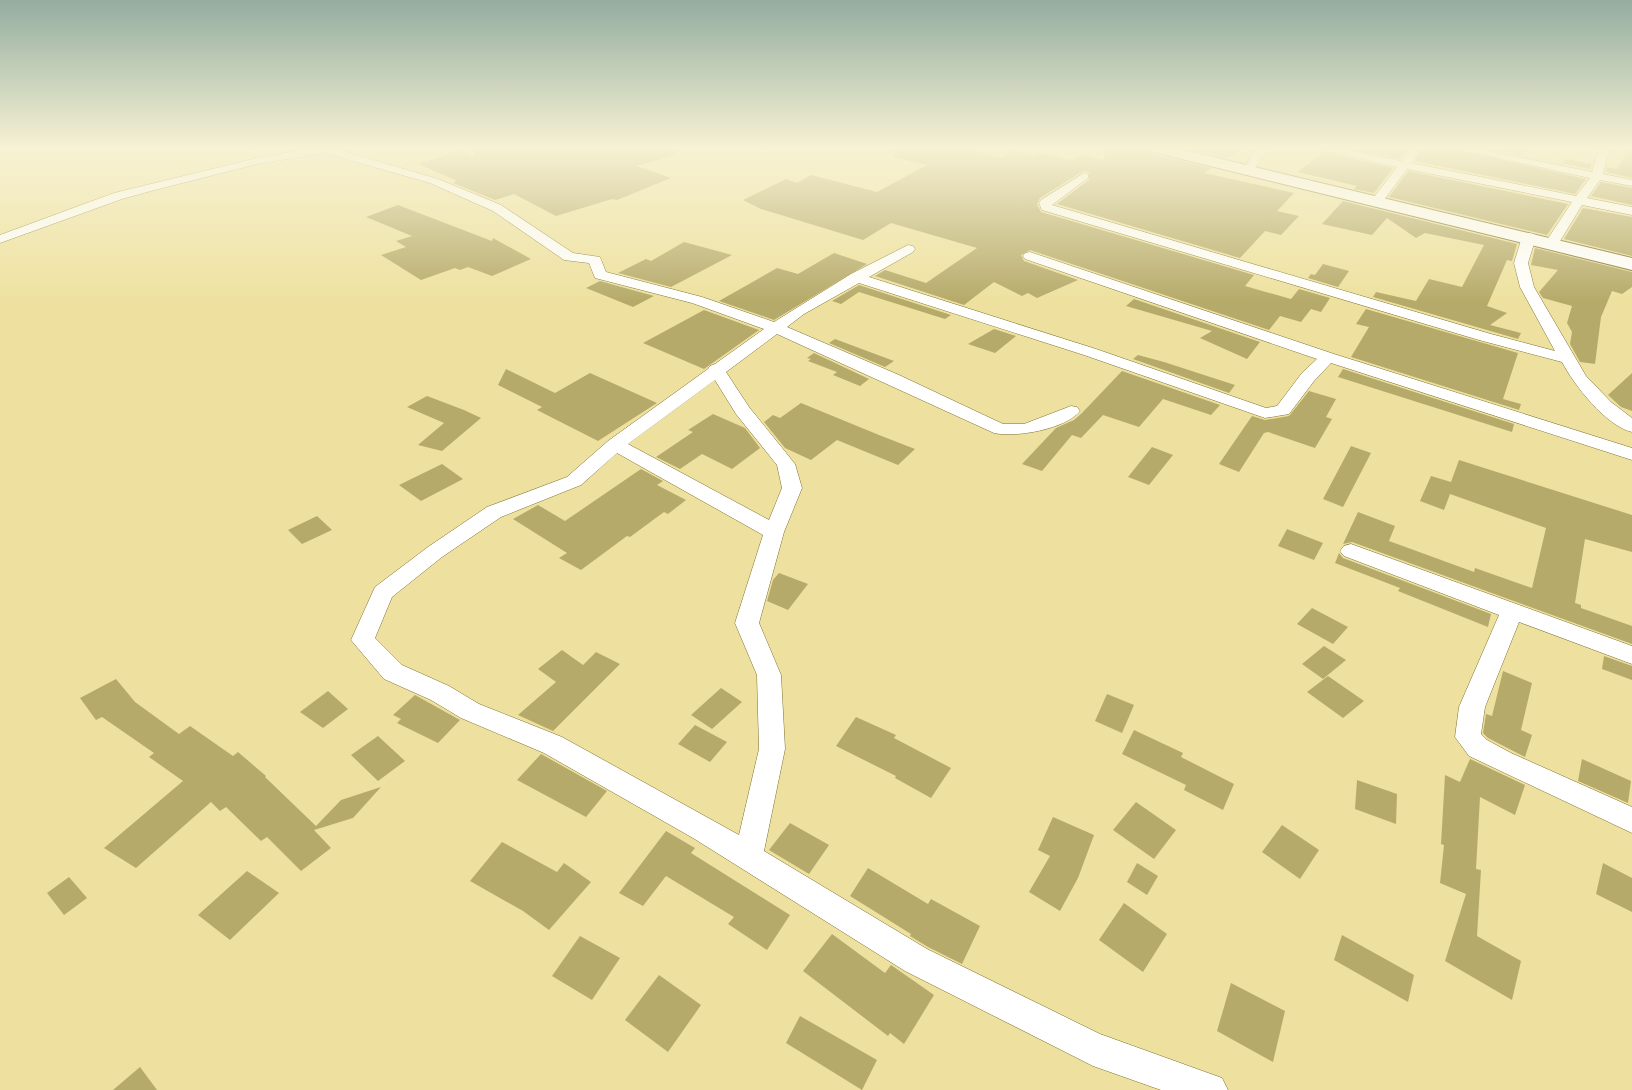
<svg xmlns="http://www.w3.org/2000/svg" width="1632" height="1090" font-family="Lato,sans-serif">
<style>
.building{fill:#b6aa6a}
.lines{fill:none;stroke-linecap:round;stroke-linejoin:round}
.street-casing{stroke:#7d7131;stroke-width:1}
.secondary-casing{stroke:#7d7131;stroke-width:2}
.street{fill:#fff;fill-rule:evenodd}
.secondary{fill:#fff;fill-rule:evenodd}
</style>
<rect width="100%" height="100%" fill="#eee19f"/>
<!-- building -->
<g class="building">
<polygon points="475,149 675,149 676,155 636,166 671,178 617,200 612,199 556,216 514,194 495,200 453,183 457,181 419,164 458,151 474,157"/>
<polygon points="894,149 965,149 1002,158 1013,151 1034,156 1040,153 1072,160 1080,155 1104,160 1105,149 1150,149 1153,154 1211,168 1204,173 1294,193 1277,211 1299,216 1281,235 1265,231 1240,258 1057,204 1089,180 1089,172 1083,171 1040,198 1037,204 1041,212 1254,275 1245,286 1291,299 1299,289 1330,298 1321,312 1311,309 1301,322 1280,316 1269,330 1030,250 1021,255 1024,261 1078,280 1037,298 1028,293 1022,296 994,282 964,305 875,276 885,270 926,283 977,248 891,223 863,240 761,209 743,200 786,179 797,183 811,175 877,192 927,165 893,157"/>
<polygon points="1191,149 1242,149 1228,158"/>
<polygon points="1356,149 1407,149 1400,159"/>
<polygon points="1423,149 1454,149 1586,179 1575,194 1415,161"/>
<polygon points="1492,149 1526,149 1522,155 1563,163 1566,159 1592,164 1590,169"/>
<polygon points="1629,149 1632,149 1632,178 1606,172 1607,167 1617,169"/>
<polygon points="1324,152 1393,168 1374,193 1354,189 1357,186 1298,172"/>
<polygon points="1408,171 1568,204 1547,235 1389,197"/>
<polygon points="1601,182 1632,188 1632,205 1591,196"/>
<polygon points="1343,201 1517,244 1512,261 1507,260 1487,306 1507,313 1490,325 1521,333 1518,339 1373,297 1376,292 1416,301 1429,279 1462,287 1484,245 1425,233 1416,238 1387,218 1372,235 1322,224"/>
<polygon points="398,205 492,241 493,238 531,259 492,276 468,267 460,270 455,268 421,280 381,255 406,247 396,241 412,236 366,217"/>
<polygon points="1583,208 1632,217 1632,256 1564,239"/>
<polygon points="684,242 732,255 671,287 618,273 646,259 651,261"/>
<polygon points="1535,248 1632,272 1632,287 1622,294 1612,291 1601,317 1595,364 1580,362 1570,344 1572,332 1567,323 1572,306 1543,298 1539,292 1558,270 1531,265"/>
<polygon points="834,253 867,264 774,320 719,301 777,268 798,274"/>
<polygon points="1323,264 1349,271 1338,287 1308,278 1311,274 1315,275"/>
<polygon points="600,281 654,296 633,307 586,288"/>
<polygon points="859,285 951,315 945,319 859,292 841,304 832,301"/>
<polygon points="1134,299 1260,342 1247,359 1200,338 1212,331 1126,306"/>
<polygon points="1366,309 1518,353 1503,399 1521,404 1519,410 1351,357 1369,327 1356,324"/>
<polygon points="704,310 759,330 704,369 643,343"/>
<polygon points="994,329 1016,336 995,353 968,344"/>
<polygon points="835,339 894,361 885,367 829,343"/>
<polygon points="814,353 869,379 860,386 833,375 837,372 808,361 811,359 807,358"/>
<polygon points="1138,355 1164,362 1235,385 1229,393 1133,359"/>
<polygon points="506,369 555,393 590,373 657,403 598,441 537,410 542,407 498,385"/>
<polygon points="1343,369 1514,424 1512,432 1338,377"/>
<polygon points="1122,371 1220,405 1211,415 1163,399 1139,427 1103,415 1081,438 1072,435 1042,471 1022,464 1056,428 1074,420 1082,413"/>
<polygon points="1632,373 1632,411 1621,407 1608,395"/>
<polygon points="1309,391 1336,399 1326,417 1332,419 1315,448 1268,432 1264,433 1239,472 1219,464 1252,416 1265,420 1289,416"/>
<polygon points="427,396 464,410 481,418 442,451 418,445 444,423 407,407"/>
<polygon points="801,403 879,435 915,449 898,465 837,440 811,460 785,448 764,422 773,415 780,418"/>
<polygon points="713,414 745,428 760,448 732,469 702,454 680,469 656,457 693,432 688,430"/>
<polygon points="1351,446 1371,453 1343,507 1323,499"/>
<polygon points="1152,447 1173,455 1149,485 1128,477"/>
<polygon points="1459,460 1632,515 1632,552 1585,539 1575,603 1581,605 1581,608 1632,626 1632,644 1352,542 1343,544 1358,512 1395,526 1389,541 1474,572 1475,568 1532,588 1546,528 1450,494 1444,510 1420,501 1431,476 1451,482"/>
<polygon points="442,464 463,479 421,501 399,485"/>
<polygon points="641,469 663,481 657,485 686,500 668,514 664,512 630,537 627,536 581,570 559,558 567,553 513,519 538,505 565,521"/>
<polygon points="317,516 332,530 302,544 288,530"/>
<polygon points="1287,529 1323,543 1314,560 1278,546"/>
<polygon points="1339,553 1343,558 1491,614 1488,627 1398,591 1400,588 1335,563"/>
<polygon points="779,573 808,584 788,610 767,601 773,580"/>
<polygon points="1312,608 1348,627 1333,644 1297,624"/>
<polygon points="1324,646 1346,660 1323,679 1302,664"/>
<polygon points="562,650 583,665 596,652 620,664 553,731 518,715 556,682 538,669"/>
<polygon points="1604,656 1632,666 1632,680 1602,669"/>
<polygon points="1503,671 1532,683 1521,730 1532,735 1525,757 1488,738 1483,733 1486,714 1492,716"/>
<polygon points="1328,676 1364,701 1343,718 1307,692"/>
<polygon points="116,679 135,702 179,734 190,726 233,756 238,752 266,776 265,777 316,826 341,800 381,787 353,818 314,830 331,848 301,871 267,837 261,841 226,807 220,811 211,802 136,868 104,848 183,781 149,757 154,753 102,717 96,720 80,698"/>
<polygon points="721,688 742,702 712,729 691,715"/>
<polygon points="328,691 348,709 323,728 300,712"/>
<polygon points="1107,694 1134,705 1122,733 1095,721"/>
<polygon points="415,695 460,720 438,743 397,723 401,719 393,715"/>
<polygon points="856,717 896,735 894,738 951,768 931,798 895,778 896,776 836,746"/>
<polygon points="695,725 727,742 710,762 678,744"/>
<polygon points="1134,730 1183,753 1181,757 1234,784 1223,810 1184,790 1186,785 1122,754"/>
<polygon points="378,736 405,761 378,781 351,755"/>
<polygon points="541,754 607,791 586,817 517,780"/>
<polygon points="1470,759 1525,785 1515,815 1480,797 1476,869 1481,870 1477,936 1521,961 1512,1000 1445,961 1466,894 1440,883 1444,845 1441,844 1445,775 1460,782"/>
<polygon points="1582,759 1631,781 1628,803 1578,781"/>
<polygon points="1357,780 1397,794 1396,824 1355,809"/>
<polygon points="1136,802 1176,830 1154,859 1113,830"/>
<polygon points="1053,817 1094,835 1078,878 1060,911 1029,892 1050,856 1038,850"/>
<polygon points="790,823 829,845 809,874 769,850"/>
<polygon points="1282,825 1319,850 1300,879 1262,852"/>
<polygon points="666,831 695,848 691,853 790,915 767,950 728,924 734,917 666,876 643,906 619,893"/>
<polygon points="502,842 557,872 564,863 591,882 549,930 523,911 470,881"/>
<polygon points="1137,863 1158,876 1147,895 1127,882"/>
<polygon points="1603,863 1632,878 1632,912 1596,894"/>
<polygon points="868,868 928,904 931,899 980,926 962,964 928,947 910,936 911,934 850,896"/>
<polygon points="247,871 279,893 230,940 198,915"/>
<polygon points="69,877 87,898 64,915 47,893"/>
<polygon points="1124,903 1167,934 1143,972 1099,940"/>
<polygon points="832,934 885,973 891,965 934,995 904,1044 890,1033 888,1036 803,971"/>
<polygon points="1342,935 1414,975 1408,1002 1334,960"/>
<polygon points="580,936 620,958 592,1000 552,976"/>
<polygon points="659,975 701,1005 668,1052 625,1020"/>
<polygon points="1231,983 1285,1011 1273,1062 1217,1031"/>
<polygon points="800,1016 877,1060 862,1090 786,1043"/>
<polygon points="140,1067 157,1090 113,1090"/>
</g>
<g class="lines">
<!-- street casing -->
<g class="street-casing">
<g id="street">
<path d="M307 149H336L438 179 501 205 573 253 600 257 606 272 702 297 774 322 851 274 908 245 913 246 915 249 913 252 869 277 1096 349 1266 408 1277 406 1302 373 1317 359 1025 259 1023 256 1025 253 1030 252 1334 354 1632 448V460L1331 363 1314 381 1289 414 1265 418 1084 355 859 283 804 314 787 327 899 375 1003 424H1024L1071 406 1077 407 1080 411C1066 429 1015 438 994 433L777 334 726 372 749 407 795 464 802 488 784 532 759 623 781 675 785 749 764 851 927 949 1100 1034 1222 1078 1228 1090H1161L1093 1066 905 971 693 838 544 753 461 718 431 700 384 679 351 640 375 587 428 547 487 507 567 477 608 441 708 369 710 366 715 364 764 329 692 303 595 278 589 263 564 260 493 211 430 183 325 153 257 164 151 191 122 199 0 243V235L114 193 257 158ZM715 380 736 414 777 465 782 488 769 520 628 444ZM617 453 763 535 735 623 757 675 759 749 739 835 562 737 479 704 449 686 402 665 375 638 392 597 442 557 501 517 581 485Z"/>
<polygon points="1256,149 1267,149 1253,172 1245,172 1243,170"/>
<polygon points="1321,149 1344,149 1401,161 1410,149 1421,149 1411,163 1576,196 1590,178 1456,149 1479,149 1592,172 1599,149 1609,149 1603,174 1632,180 1632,186 1600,180 1587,198 1632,207 1632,215 1582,205 1557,246 1552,247 1545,243 1572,202 1407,169 1381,204 1377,205 1371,201 1397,167"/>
<path d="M1084 173 1088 174V178L1052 205 1491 334 1555 351 1520 287 1514 263 1522 237 1529 233 1534 234 1536 237 1528 263 1534 287 1586 376 1611 402 1632 418V432C1606 426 1574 385 1562 362L1479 340 1042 210 1039 203 1041 200Z"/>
<polygon points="1351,544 1632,646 1632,664 1519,622 1485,707 1481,734 1487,740 1511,753 1632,807 1632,833 1469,756 1455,737 1459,707 1499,615 1344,556 1340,551 1344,546"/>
</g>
</g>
<!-- secondary casing -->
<g class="secondary-casing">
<polygon id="secondary" points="1152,149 1180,149 1632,258 1632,270 1154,152"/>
</g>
<!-- street -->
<use href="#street" class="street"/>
<!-- secondary -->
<use href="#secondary" class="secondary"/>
</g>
<!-- sky -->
<linearGradient id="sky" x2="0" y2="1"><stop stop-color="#94ada0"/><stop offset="0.49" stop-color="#f7f2d4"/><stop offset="1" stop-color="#f7f2d4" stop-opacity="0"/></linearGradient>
<rect width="1632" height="302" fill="url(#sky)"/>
</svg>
